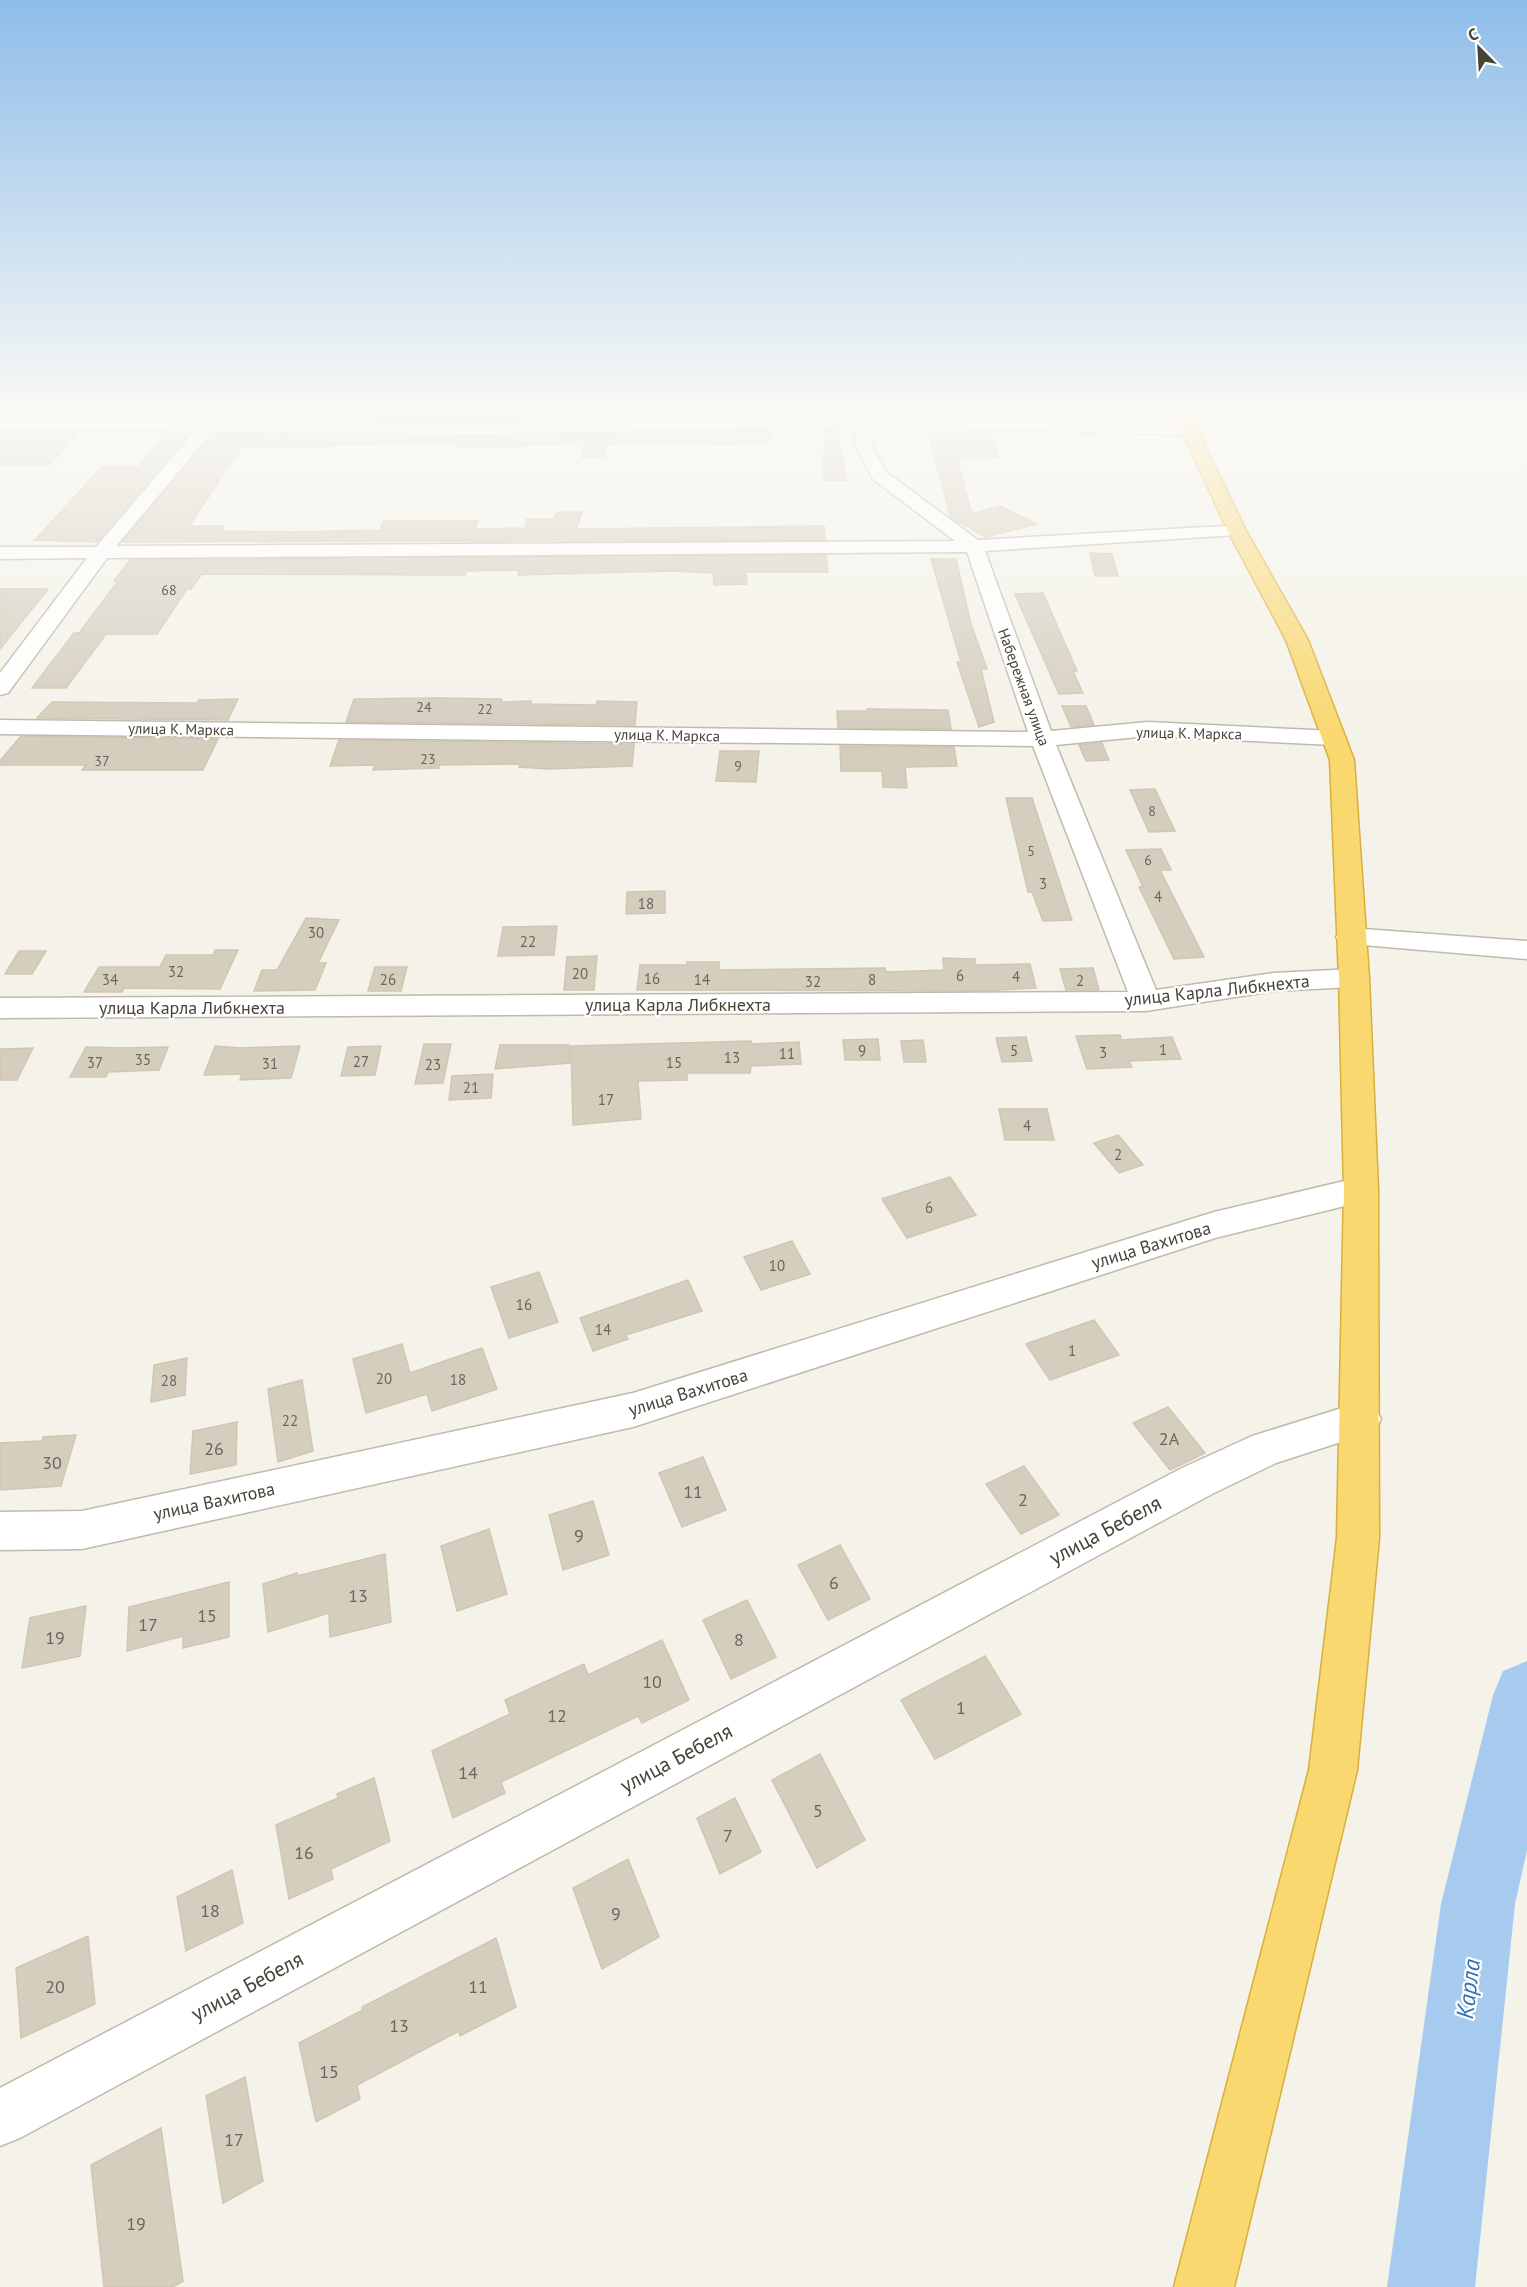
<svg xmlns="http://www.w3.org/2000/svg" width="1527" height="2287" font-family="'PT Sans',sans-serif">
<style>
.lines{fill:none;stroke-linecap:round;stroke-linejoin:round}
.river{fill:#a7cbee;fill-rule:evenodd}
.building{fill:#d5cebf;stroke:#d0c7b2;stroke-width:1.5}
.minor-casing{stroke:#bfbaac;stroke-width:3}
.highway-casing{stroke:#d9ae3e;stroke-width:3}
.minor{fill:#fff;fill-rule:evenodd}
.highway{fill:#f9d86f;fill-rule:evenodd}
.labels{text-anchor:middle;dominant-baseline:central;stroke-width:4.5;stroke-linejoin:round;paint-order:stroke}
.far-number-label{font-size:14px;fill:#6a6659}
.far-street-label{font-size:15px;fill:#474337;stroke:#fff}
.number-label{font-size:15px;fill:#6a6659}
.street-label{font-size:18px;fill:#474337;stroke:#fff}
.near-number-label{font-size:18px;fill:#6a6659}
.near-street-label{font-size:21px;fill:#474337;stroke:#fff}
.near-water-label{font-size:24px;font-style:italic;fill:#3370b1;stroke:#fff}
</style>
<rect width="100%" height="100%" fill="#f4f2e9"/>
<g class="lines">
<!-- river -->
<polygon class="river" points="1527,1661 1527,1850 1515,1904 1475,2287 1387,2287 1441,1904 1493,1695 1503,1671"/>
</g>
<!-- building -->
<g class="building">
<polygon points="0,412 98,412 92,419 0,418"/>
<polygon points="440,412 768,412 768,416 490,422 224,420 227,414 370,413 369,416 439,414"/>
<polygon points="824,429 836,429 847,481 824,481"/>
<polygon points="769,430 769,441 742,442 742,445 713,445 713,442 693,442 605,445 604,457 582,458 583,444 459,447 460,443 242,447 189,526 224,526 221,531 297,532 380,530 384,521 478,521 475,529 525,528 527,519 554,519 557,512 582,512 576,529 824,526 825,540 122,542 213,434 490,436"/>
<polygon points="968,431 989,432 1000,458 957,458 972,514 1000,506 1037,524 986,537 950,517 929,434 968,434"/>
<polygon points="0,432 77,433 65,444 70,444 49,465 0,465"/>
<polygon points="164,433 190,433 97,542 35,540 102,467 139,467"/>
<polygon points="1090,553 1112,554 1118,576 1095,576"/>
<polygon points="826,555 828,572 746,572 747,584 714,585 713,573 672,571 518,575 519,570 466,571 465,575 202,574 191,589 187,589 157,634 106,634 66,688 32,688 74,633 79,633 118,581 114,581 130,560"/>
<polygon points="931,559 956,559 971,624 987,669 981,669 994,722 979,727 957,662 961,662"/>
<polygon points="0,589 48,589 0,649"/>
<polygon points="1043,593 1077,671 1073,671 1083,693 1059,694 1015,594"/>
<polygon points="438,698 502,699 501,702 531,701 531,704 596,705 597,701 637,702 635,725 346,722 354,699"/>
<polygon points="238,699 228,720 37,718 52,702 197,703 199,700"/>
<polygon points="1062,706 1086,706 1094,725 1071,727"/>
<polygon points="867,709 948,710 951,729 838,728 837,711 867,711"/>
<polygon points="21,736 218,739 203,770 82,770 86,765 0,765 0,761"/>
<polygon points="339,740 634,744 632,766 548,769 519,767 520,764 439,765 439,768 373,770 375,765 330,766"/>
<polygon points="1102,743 1109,760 1086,761 1079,745"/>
<polygon points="840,746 954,747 957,766 905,767 907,788 883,787 882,771 841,771"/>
<polygon points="720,751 759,751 756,782 716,781"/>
<polygon points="1155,789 1175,831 1149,832 1130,790"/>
<polygon points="1006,798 1032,798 1072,920 1043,921 1032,892 1028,892"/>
<polygon points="1161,849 1171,870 1160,870 1204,957 1174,959 1139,887 1143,887 1126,850"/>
<polygon points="665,891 665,913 626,914 627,892"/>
<polygon points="306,918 339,920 318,963 326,963 315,990 254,991 262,970 277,970"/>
<polygon points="557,926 554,955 498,956 503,927"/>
<polygon points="215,950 238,950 220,989 124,988 122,992 84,992 99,967 160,967 166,955 213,955"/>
<polygon points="19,951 46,951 32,974 5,974"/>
<polygon points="597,956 594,990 564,990 567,957"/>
<polygon points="943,958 975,959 975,965 1030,964 1036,988 977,991 637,990 640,965 687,965 687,962 719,962 719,970 885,968 886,972 944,970"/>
<polygon points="375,967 407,967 401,991 368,991"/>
<polygon points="1093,968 1099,990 1066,990 1060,969"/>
<polygon points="1120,1035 1121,1040 1172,1037 1181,1059 1129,1061 1132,1067 1087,1069 1076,1036"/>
<polygon points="1026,1037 1032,1061 1002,1062 996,1038"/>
<polygon points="878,1039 880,1060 845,1060 843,1040"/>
<polygon points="923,1040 926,1062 904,1062 901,1041"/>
<polygon points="751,1041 751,1044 799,1042 801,1064 751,1066 750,1073 687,1073 687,1080 638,1081 641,1119 573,1125 571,1046"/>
<polygon points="424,1044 451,1044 443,1083 415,1084"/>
<polygon points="500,1045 569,1045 570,1063 495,1069"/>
<polygon points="215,1046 240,1048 300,1046 291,1078 240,1080 242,1074 204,1075"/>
<polygon points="381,1046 375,1075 341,1076 348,1047"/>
<polygon points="86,1047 120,1048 168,1047 159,1070 108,1072 106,1077 70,1077"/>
<polygon points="33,1048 17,1080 0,1080 0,1049"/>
<polygon points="493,1074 491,1098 449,1100 452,1076"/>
<polygon points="999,1109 1047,1109 1054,1140 1005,1140"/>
<polygon points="1118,1135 1143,1165 1119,1173 1094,1143"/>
<polygon points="950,1177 976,1215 907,1238 882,1199"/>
<polygon points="792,1241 810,1274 761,1290 744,1257"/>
<polygon points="539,1272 558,1322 509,1338 491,1287"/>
<polygon points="688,1280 702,1311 626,1335 628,1339 593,1351 580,1318"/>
<polygon points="1094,1320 1119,1355 1050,1380 1026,1344"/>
<polygon points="402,1344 410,1373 482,1348 497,1389 432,1411 427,1394 366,1413 353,1359"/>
<polygon points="187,1358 185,1395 151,1402 154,1365"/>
<polygon points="302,1380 313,1451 278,1462 268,1389"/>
<polygon points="1168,1407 1205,1453 1170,1470 1133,1423"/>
<polygon points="237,1422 236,1465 190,1474 193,1431"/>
<polygon points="76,1435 61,1486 0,1490 0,1443 42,1441 43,1437"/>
<polygon points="703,1457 726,1510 682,1527 659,1473"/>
<polygon points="1024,1466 1059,1515 1021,1534 986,1484"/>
<polygon points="593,1501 609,1555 563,1570 549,1515"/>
<polygon points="489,1529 507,1594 457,1611 441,1546"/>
<polygon points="840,1545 870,1599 828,1620 798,1565"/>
<polygon points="385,1554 391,1622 330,1637 329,1613 268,1632 263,1584 297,1573 297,1576"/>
<polygon points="229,1582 229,1637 183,1648 183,1636 127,1651 129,1607"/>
<polygon points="747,1600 776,1657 731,1679 703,1620"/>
<polygon points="86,1606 80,1656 22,1668 30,1618"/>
<polygon points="662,1640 689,1700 642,1723 638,1716 501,1782 505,1793 453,1818 432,1751 510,1714 505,1700 584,1664 588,1675"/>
<polygon points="985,1656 1021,1714 935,1759 901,1700"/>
<polygon points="820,1754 865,1840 817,1868 772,1780"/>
<polygon points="374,1778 390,1841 331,1869 333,1879 289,1899 276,1825 338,1798 337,1794"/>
<polygon points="735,1798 761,1852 720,1874 697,1818"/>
<polygon points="628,1859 659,1937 602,1969 573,1888"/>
<polygon points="232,1870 243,1923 186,1951 177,1897"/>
<polygon points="88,1936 95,2004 21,2038 16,1968"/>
<polygon points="496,1938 516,2007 460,2036 459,2031 357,2085 360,2099 316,2122 299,2043 363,2010 362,2007"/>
<polygon points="245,2077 263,2181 223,2203 206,2096"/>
<polygon points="161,2128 183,2281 173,2287 104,2287 91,2165"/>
</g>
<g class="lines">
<!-- minor casing -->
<g class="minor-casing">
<g id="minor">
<path d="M211 412H223L225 415 219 422 490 424 856 416V412H872V417L1194 427 1196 430 1188 435 872 426 871 444 886 472 978 540 1242 525 1245 529 1242 533 1236 535 985 551 1051 731 1148 722 1334 731 1342 733 1346 738 1342 743 1334 745 1148 736 1056 745 1156 990 1273 973 1354 969 1364 971 1369 978 1364 985 1354 987 1273 991 1146 1011 0 1018V998L1128 992 1033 746 0 734V720L1028 732 967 552 107 558 8 693 0 695V673L87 558 0 559V547H96L195 431 0 430V420L203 422ZM856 426 855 444 873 479 955 541 116 546 212 432 490 434Z"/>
<polygon points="1350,928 1527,941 1527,959 1340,943 1336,937 1340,931"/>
<polygon points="1361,1177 1373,1181 1378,1190 1373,1199 1215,1238 633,1427 82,1549 0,1550 0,1512 82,1511 633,1393 1214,1212"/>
<polygon points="1361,1402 1375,1407 1381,1419 1375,1431 1276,1463 1212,1494 20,2138 0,2146 0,2088 1182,1468 1252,1436"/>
</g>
</g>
<!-- highway casing -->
<g class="highway-casing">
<polygon id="highway" points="1173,412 1189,412 1245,529 1308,640 1354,760 1369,978 1378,1190 1379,1538 1357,1770 1234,2287 1174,2287 1309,1770 1337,1538 1344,1190 1339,978 1330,760 1286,640 1227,529"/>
</g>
<!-- minor -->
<use href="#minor" class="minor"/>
<!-- highway -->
<use href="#highway" class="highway"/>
</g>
<!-- sky -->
<linearGradient id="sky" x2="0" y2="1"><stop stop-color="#8ebdea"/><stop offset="0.56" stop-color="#faf9f5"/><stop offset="1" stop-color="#faf9f5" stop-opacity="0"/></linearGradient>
<rect width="1527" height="732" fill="url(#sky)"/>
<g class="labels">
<!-- far-number labels -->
<g class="far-number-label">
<text x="169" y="590">68</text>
<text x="424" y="707">24</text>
<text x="485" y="709">22</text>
<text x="428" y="759">23</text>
<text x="102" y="761">37</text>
<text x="738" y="766">9</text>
<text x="1152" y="811">8</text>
<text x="1031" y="851">5</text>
<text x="1148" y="860">6</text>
</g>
<!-- far-street labels -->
<g class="far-street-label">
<text transform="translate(1024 687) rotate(70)">Набережная улица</text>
<text transform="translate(181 729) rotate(1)">улица К. Маркса</text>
<text transform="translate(1189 733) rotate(1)">улица К. Маркса</text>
<text transform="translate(667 735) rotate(1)">улица К. Маркса</text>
</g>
<!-- number labels -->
<g class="number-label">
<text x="1043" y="883">3</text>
<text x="1158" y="896">4</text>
<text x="646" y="903">18</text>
<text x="316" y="932">30</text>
<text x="528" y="941">22</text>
<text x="176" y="971">32</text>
<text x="580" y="973">20</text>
<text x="960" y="975">6</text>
<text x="1016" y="976">4</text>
<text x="652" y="978">16</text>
<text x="110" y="979">34</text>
<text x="388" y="979">26</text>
<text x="702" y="979">14</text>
<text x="872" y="979">8</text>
<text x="1080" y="980">2</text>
<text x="813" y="981">32</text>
<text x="1163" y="1049">1</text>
<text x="862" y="1050">9</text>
<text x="1014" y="1050">5</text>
<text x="1103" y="1052">3</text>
<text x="787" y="1053">11</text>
<text x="732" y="1057">13</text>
<text x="143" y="1059">35</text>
<text x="361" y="1061">27</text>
<text x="95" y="1062">37</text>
<text x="674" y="1062">15</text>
<text x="270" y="1063">31</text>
<text x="433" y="1064">23</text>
<text x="471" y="1087">21</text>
<text x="606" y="1099">17</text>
<text x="1027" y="1125">4</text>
<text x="1118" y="1154">2</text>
<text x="929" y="1207">6</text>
<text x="777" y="1265">10</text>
<text x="524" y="1304">16</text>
<text x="603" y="1329">14</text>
<text x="1072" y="1350">1</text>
<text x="384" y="1378">20</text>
<text x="458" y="1379">18</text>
<text x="169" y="1380">28</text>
<text x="290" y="1420">22</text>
</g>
<!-- street labels -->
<g class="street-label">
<text transform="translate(1217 990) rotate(-6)">улица Карла Либкнехта</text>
<text x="678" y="1004">улица Карла Либкнехта</text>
<text x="192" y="1007">улица Карла Либкнехта</text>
<text transform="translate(1151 1245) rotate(-17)">улица Вахитова</text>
<text transform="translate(688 1392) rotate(-17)">улица Вахитова</text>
<text transform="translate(214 1501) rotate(-12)">улица Вахитова</text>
</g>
<!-- near-number labels -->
<g class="near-number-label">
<text x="1169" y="1438">2А</text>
<text x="214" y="1448">26</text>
<text x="52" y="1462">30</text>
<text x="693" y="1491">11</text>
<text x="1023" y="1499">2</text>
<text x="579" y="1535">9</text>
<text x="834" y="1582">6</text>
<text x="358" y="1595">13</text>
<text x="207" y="1615">15</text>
<text x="148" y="1624">17</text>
<text x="55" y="1637">19</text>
<text x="739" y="1639">8</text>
<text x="652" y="1681">10</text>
<text x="961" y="1707">1</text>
<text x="557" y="1715">12</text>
<text x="468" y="1772">14</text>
<text x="818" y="1810">5</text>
<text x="728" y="1835">7</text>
<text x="304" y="1852">16</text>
<text x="210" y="1910">18</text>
<text x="616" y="1913">9</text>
<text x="55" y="1986">20</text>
<text x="478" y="1986">11</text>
<text x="399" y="2025">13</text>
<text x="329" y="2071">15</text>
<text x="234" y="2139">17</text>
<text x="136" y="2223">19</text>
</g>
<!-- near-street labels -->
<g class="near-street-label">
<text transform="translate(1105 1530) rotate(-28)">улица Бебеля</text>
<text transform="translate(676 1758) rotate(-28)">улица Бебеля</text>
<text transform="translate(247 1986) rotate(-28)">улица Бебеля</text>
</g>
<!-- near-water labels -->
<g class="near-water-label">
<text transform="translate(1468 1989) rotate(-83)">Карла</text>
</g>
</g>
<!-- north arrow -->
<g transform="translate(1479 48) rotate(336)" stroke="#ffffff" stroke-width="4.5" paint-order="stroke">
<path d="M0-4.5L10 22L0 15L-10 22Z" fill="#474337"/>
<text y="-9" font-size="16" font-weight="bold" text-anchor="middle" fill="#474337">С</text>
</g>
</svg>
